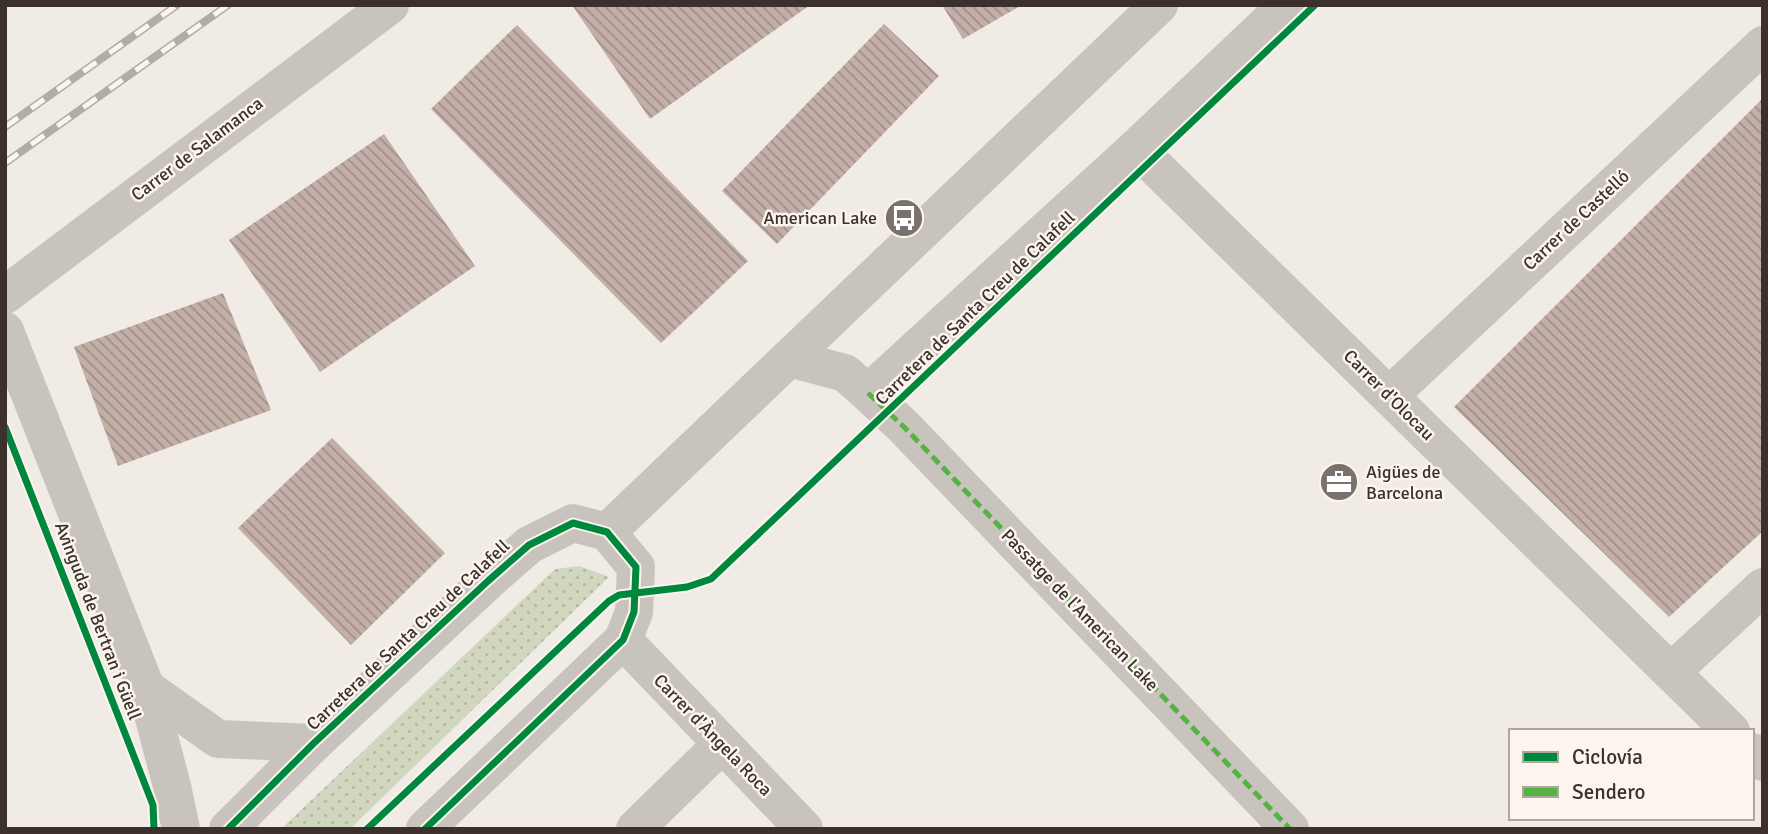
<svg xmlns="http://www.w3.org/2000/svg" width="1768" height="834" font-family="Signika,sans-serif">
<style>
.grass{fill:url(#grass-dots)}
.building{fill:url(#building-back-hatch)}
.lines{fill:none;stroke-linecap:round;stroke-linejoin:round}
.minor{stroke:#c9c3be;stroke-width:38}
.tertiary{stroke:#c9c3be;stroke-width:38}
.rail-casing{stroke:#b1aca8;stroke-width:8}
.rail{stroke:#fbf5ee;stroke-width:5;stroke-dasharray:16;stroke-linecap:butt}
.quiet{stroke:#57b246;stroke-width:5;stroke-dasharray:10 5;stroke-linecap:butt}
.cycleway-casing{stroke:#fbf5ee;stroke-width:11}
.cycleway{stroke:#00873e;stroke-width:7}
.labels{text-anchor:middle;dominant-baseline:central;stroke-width:5;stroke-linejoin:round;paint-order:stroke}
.street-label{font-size:18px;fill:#3b302b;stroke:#fbf5ee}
.poi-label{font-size:18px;fill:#3b302b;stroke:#fbf5ee;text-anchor:end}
</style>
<defs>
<pattern id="grass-dots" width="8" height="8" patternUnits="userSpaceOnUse" patternTransform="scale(1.75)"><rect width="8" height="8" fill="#d1d6bf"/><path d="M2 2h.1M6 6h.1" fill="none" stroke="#b4b8a4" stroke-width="1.8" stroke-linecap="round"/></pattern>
<pattern id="building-back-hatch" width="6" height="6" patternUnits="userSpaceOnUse" patternTransform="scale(1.75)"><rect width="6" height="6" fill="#c3afa7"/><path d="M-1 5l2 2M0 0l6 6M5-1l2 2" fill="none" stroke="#a08f88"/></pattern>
</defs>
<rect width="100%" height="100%" fill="#f0ebe5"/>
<!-- grass -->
<polygon class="grass" points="579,566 609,577 350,829 281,829 555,569"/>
<!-- building -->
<g class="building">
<polygon points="572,5 810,5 650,119"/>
<polygon points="942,5 1022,5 963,39"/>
<polygon points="884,24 939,76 777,244 722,191"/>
<polygon points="517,25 748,261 661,343 431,109"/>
<polygon points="1763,98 1763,531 1669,617 1454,407"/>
<polygon points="384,134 475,266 320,372 229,240"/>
<polygon points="223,293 271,410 118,466 74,347"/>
<polygon points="332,438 445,553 351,645 238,528"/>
</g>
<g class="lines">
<!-- minor -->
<g class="minor">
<polyline points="1136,148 1731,731"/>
<polyline points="5,295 390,5"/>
<polyline points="868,393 905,428 1290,829"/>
<polyline points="1390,395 1763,45"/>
<polyline points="623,640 804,829"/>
<polyline points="1671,672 1763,587"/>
<polyline points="1752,752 1763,762"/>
<polyline points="635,829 722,744"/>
</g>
<!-- tertiary -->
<g class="tertiary">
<polyline points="5,331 146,688 172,786 181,829"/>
<polyline points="789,358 845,373 868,393 1136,148 1287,5"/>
<polyline points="607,532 1159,5"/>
<polyline points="146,688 218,739 314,743"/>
<polyline points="228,829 314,743 488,581 529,545 573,523 607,532 636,567 634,612 623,640 425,829"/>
</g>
<!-- rail casing -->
<g class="rail-casing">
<g id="rail">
<polyline points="5,127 177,5"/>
<polyline points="5,163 228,5"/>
</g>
</g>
<!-- rail -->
<use href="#rail" class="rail"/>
<!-- quiet -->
<polyline class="quiet" points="868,393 905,428 1290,829"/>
<!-- cycleway casing -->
<g class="cycleway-casing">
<g id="cycleway">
<polyline points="5,427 153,805 154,829"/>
<polyline points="228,829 314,743 488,581 529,545 573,523 607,532 636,567 634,612 623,640 425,829"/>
<polyline points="367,829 609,601 619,595 687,587 711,579 1315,5"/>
</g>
</g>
<!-- cycleway -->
<use href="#cycleway" class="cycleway"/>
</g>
<!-- icons -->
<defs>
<g id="bus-disc" transform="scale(2.0125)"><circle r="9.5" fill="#7a716c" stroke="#fbf5ee"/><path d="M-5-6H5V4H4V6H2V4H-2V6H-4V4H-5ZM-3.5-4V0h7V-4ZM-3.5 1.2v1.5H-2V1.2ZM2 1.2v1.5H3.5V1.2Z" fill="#fff"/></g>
<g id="office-disc" transform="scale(2.0125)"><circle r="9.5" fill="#7a716c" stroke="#fbf5ee"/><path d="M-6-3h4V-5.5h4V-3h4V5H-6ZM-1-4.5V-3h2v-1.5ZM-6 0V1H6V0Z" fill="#fff"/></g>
</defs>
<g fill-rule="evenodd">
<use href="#bus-disc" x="904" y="218"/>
<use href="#office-disc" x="1339" y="482"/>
</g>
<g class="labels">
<!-- street labels -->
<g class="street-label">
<text transform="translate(197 149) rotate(-37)">Carrer de Salamanca</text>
<text transform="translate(1576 220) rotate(-43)">Carrer de Castelló</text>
<text transform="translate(975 308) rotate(-44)">Carretera de Santa Creu de Calafell</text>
<text transform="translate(1389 395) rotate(45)">Carrer d'Olocau</text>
<text transform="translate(1080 610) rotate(46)">Passatge de l'American Lake</text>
<text transform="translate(98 621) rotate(69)">Avinguda de Bertran i Güell</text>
<text transform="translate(408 635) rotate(-43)">Carretera de Santa Creu de Calafell</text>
<text transform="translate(713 735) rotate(46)">Carrer d'Àngela Roca</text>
</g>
<!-- poi labels -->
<g class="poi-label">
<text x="877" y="218">American Lake</text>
<text x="1366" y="472" text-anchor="start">Aigües de<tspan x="1366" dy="21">Barcelona</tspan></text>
</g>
</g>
<!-- border -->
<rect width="1768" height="834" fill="none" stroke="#3b302b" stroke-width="14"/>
<!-- legend -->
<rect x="1509" y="729" width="245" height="91" fill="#fbf5ee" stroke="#aea6a0" stroke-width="2"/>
<rect x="1523" y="752" width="35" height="10" fill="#00873e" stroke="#aea6a0" stroke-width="2"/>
<text x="1572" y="764" font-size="21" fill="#3b302b">Ciclovía</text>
<rect x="1523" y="787" width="35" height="10" fill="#57b246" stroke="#aea6a0" stroke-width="2"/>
<text x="1572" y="799" font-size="21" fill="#3b302b">Sendero</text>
</svg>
